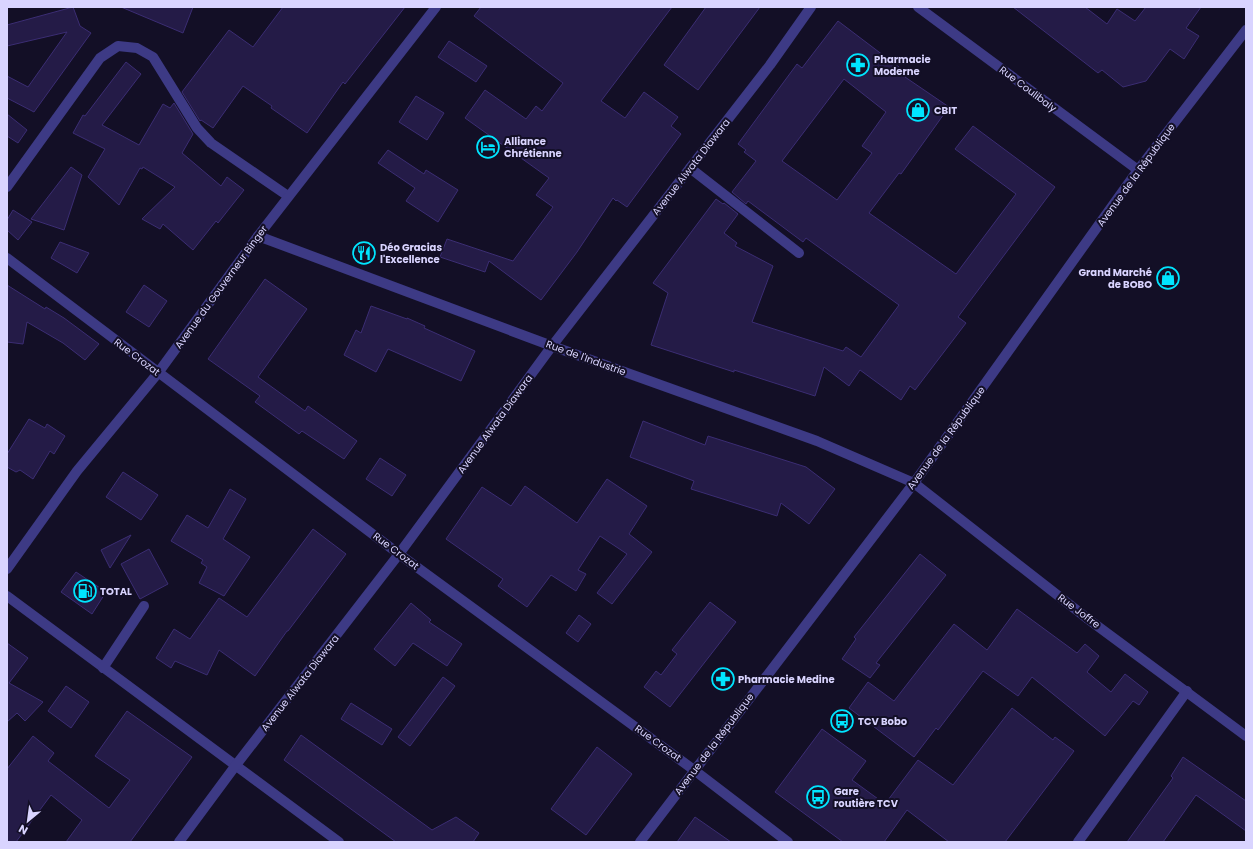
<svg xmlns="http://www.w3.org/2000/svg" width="1253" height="849" font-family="Poppins,sans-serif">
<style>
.building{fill:#241b47;stroke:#3b2d73;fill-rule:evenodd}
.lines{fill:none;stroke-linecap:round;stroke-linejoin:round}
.minor{stroke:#3d3a85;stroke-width:10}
.labels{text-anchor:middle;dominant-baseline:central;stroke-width:4;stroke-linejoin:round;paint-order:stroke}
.poi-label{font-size:10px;font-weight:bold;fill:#d9d4ff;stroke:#130f26;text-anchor:start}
.street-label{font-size:10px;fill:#d9d4ff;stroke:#130f26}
</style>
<rect width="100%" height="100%" fill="#130f26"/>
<!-- building -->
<g class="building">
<polygon points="73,7 80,26 91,33 34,112 7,98 7,76 28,87 67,32 7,46 7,25"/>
<polygon points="121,7 193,7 183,33"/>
<polygon points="283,7 405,7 345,84 343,82 307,133 271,108 272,106 243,86 213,128 201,120 200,121 182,92 229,30 253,47"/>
<polygon points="481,7 672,7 601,101 625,118 644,92 678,117 671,126 681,134 627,207 617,200 616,201 613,198 577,252 541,300 489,261 485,272 440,257 447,239 513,261 553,207 536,195 549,178 465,118 485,90 526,119 536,106 542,111 563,83 474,16"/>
<polygon points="706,7 760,7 698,90 664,65"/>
<polygon points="1013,7 1085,7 1107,24 1117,9 1135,21 1146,7 1201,7 1186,28 1199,36 1184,59 1170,49 1146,81 1123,87 1102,70 1098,73"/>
<path d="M838 21 908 74 905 77 949 107 901 174 899 173 869 213 956 274 1016 194 955 149 973 126 1055 187 958 317 966 323 915 390 910 386 901 400 860 370 849 386 824 367 815 396 734 370V372L651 345 668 293 653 283 716 199 723 204 724 203 738 214 724 233 737 243 735 246 773 266 752 322 843 351 846 347 861 357 899 305 806 238 803 242 748 201 746 204 732 192 756 161 744 152 746 150 738 144 797 64 802 68ZM844 79 886 112 862 146 872 153 837 200 782 161Z"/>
<polygon points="449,41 487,66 476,82 438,57"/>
<polygon points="126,62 141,74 102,125 139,145 163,104 170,108 174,103 193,134 182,153 221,186 227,177 244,190 218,223 216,221 193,250 163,224 160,229 142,219 175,187 143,167 142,169 140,168 119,205 88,177 105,149 73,133 83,115 85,116"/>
<polygon points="416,96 444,113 427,140 399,122"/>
<polygon points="7,114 27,130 18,143 7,136"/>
<polygon points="388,150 424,174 426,170 458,190 438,222 406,201 415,188 378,163"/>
<polygon points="71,167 82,175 64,230 31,219"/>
<polygon points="13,210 32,222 18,240 7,230 7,220"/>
<polygon points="60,242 89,253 77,273 51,258"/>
<polygon points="265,279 307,309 258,377 305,411 308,406 357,441 344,459 302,431 299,434 255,402 260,396 208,359"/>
<polygon points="7,285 45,309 46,307 64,318 99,344 85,360 63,343 27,322 23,344 7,342"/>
<polygon points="144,285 167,301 149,327 126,312"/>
<polygon points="371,306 407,319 407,318 425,326 424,328 475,351 461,381 388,349 376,372 344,355 356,330 361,333"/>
<polygon points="29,419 45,428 47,424 65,436 54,454 50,451 33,479 20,470 16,472 7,467 7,454"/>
<polygon points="643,421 705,445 708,436 806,467 835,489 809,524 781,503 777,516 691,489 694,481 630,457"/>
<polygon points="380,458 406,475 392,496 366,479"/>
<polygon points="123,472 158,495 141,520 106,497"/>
<polygon points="607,479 647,506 629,534 652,552 612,604 597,593 627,554 600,536 578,570 586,574 576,591 551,575 527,607 498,586 503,579 446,539 482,487 511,506 525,486 577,523"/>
<polygon points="230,489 246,499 223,539 250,557 224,596 199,583 207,567 201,563 203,560 171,541 187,515 208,528"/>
<polygon points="313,529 346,554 288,631 287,631 255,676 219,650 207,675 175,661 171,668 156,658 174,629 190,639 219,598 247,617"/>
<polygon points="131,535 110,568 101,550"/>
<polygon points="149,549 168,584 140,599 121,564"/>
<polygon points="920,554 946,575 876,663 880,665 870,678 842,659 856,639 854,637"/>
<polygon points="76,572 106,592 92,614 61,592"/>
<polygon points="710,602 736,622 670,707 644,687 656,671 661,675 677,654 672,650"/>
<polygon points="411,603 431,620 429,622 462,644 447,666 413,643 395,666 374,649"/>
<polygon points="1017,609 1077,653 1085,644 1099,656 1087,672 1111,692 1125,674 1148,692 1139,705 1133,701 1105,736 1032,677 1018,696 983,671 938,730 936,728 914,757 849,708 868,682 894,701 954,624 987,650"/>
<polygon points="579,615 591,624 578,642 566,633"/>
<polygon points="7,643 28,658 9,683 43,702 25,721 17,713 7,722"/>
<polygon points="443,677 455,686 410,746 398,737"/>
<polygon points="66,686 89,702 71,728 48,711"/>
<polygon points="351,703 392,729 382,745 341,719"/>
<polygon points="1012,708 1053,740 1055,737 1074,751 1005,842 949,842 907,810 884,842 843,842 775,792 822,729 866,761 852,780 885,804 918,760 953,785"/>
<polygon points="127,711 192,757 130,842 66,842 82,820 51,795 16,842 7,842 7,769 33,736 54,753 48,761 109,808 130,780 95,756"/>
<polygon points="301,735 432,830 456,817 479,833 473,842 396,842 284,760"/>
<polygon points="597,747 632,774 586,835 551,809"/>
<polygon points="1183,757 1246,801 1246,831 1196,795 1163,842 1127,842 1173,778 1171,776"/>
<polygon points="695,817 731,842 677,842"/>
</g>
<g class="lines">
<!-- minor -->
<g class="minor">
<polyline points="918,7 1138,170"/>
<polyline points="690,168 799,253"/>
<polyline points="7,187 100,58 118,46 137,48 153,57 197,128 211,143 288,196"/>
<polyline points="258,236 552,346 817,441 914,483 1088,619 1246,736"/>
<polyline points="7,258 399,554 694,770 788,842"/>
<polyline points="7,569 77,471 158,373 258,236 436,7"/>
<polyline points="7,596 339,842"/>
<polyline points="103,668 144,606"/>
<polyline points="179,842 236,765 399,554 552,346 770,65 811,7"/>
<polyline points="640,842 914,483 1138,170 1246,30"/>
<polyline points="1078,842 1187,691"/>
</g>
</g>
<!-- icons -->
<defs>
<g id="pharmacy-ring" transform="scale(1.15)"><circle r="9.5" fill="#130f26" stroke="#00e5ff" stroke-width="1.5"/><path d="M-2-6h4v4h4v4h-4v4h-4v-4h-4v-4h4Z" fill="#00e5ff"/></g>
<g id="shop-ring" transform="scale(1.15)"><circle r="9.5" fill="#130f26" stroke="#00e5ff" stroke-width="1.5"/><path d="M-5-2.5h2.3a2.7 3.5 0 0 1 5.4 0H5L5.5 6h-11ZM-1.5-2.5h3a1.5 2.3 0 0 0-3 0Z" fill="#00e5ff"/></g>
<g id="hotel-ring" transform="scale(1.15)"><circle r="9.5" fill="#130f26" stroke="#00e5ff" stroke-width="1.5"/><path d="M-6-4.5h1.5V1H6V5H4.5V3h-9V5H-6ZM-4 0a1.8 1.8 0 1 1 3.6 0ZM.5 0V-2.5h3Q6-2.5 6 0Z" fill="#00e5ff"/></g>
<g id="restaurant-ring" transform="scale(1.15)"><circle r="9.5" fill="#130f26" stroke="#00e5ff" stroke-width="1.5"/><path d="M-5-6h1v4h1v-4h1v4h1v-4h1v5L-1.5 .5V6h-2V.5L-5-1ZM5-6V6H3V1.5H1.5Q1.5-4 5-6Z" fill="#00e5ff"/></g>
<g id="fuel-ring" transform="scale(1.15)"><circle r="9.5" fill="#130f26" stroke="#00e5ff" stroke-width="1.5"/><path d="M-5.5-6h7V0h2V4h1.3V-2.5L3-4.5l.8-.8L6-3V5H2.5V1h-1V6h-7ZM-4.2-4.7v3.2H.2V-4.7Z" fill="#00e5ff"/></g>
<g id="bus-ring" transform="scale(1.15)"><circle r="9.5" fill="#130f26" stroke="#00e5ff" stroke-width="1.5"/><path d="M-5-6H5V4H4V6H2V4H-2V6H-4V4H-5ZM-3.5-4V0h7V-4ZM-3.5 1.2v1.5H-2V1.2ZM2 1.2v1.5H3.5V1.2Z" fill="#00e5ff"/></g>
</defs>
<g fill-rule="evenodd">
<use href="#pharmacy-ring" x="858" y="65"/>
<use href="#shop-ring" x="918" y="110"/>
<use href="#hotel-ring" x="488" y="147"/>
<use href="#restaurant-ring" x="364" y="253"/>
<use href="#shop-ring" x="1168" y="278"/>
<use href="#fuel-ring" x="85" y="591"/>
<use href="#pharmacy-ring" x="723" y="679"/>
<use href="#bus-ring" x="842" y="721"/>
<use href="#bus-ring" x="818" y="797"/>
</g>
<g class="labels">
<!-- poi labels -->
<g class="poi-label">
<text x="874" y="59">Pharmacie<tspan x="874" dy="12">Moderne</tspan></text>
<text x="934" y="110">CBIT</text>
<text x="504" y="141">Alliance<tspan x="504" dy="12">Chrétienne</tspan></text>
<text x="380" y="247">Déo Gracias<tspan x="380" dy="12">l'Excellence</tspan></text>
<text x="1152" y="272" text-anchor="end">Grand Marché<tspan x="1152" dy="12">de BOBO</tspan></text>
<text x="100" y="591">TOTAL</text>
<text x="738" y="679">Pharmacie Medine</text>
<text x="858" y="721">TCV Bobo</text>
<text x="834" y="791">Gare<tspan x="834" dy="12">routière TCV</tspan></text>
</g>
<!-- street labels -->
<g class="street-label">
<text transform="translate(1028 89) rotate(37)">Rue Coulibaly</text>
<text transform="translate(691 167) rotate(-52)">Avenue Alwata Diawara</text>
<text transform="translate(1136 175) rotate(-54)">Avenue de la République</text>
<text transform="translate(221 287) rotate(-54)">Avenue du Gouverneur Binger</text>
<text transform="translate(137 357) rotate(37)">Rue Crozat</text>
<text transform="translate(586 358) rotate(20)">Rue de l'Industrie</text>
<text transform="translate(495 424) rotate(-54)">Avenue Alwata Diawara</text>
<text transform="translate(946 438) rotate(-54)">Avenue de la République</text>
<text transform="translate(396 551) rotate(37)">Rue Crozat</text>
<text transform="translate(1079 611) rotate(37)">Rue Joffre</text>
<text transform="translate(300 683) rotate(-52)">Avenue Alwata Diawara</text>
<text transform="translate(658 743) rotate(36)">Rue Crozat</text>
<text transform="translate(714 744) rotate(-53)">Avenue de la République</text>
</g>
</g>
<!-- border -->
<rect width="1253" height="849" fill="none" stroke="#d9d4ff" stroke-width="16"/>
<!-- north arrow -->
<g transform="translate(28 821) rotate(209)" stroke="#130f26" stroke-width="3" paint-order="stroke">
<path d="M0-3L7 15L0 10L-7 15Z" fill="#d9d4ff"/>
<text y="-6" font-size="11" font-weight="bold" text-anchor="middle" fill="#d9d4ff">N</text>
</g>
</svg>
